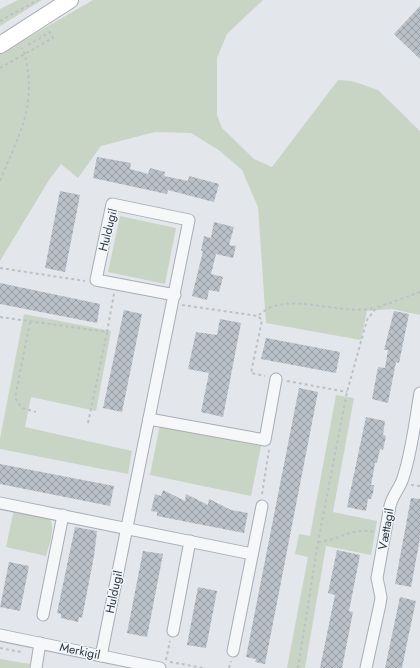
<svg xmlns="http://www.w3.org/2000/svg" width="420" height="668" font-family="Jost,sans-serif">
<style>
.green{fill:#c9d5c4}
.building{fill:url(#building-cross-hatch)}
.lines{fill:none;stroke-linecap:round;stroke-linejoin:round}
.minor-casing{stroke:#a8adb5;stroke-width:13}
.secondary-casing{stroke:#a8adb5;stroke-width:18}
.path{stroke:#bcc1c6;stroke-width:2;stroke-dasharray:3 3;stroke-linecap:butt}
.minor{stroke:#f5f7f9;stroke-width:11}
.secondary{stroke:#fff;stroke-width:16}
.labels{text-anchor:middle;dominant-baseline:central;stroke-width:3;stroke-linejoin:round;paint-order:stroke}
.street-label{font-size:12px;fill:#2a3543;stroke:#f2f5f8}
</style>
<defs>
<pattern id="building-cross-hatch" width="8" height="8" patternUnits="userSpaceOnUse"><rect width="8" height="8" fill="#bac0c8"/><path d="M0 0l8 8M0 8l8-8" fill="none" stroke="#979da4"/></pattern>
</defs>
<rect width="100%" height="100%" fill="#e3e6eb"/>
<!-- green -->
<g class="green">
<polygon points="18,0 42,0 0,26 0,9"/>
<polygon points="93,0 263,0 227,34 217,58 217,115 222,128 254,159 272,167 338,80 352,81 378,90 420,131 420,315 392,309 367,311 361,340 266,323 258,207 242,170 220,151 191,133 155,132 101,146 78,178 61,164 49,180 0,261 0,54"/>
<polygon points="120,216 176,228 165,284 108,272"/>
<polygon points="24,314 111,331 96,411 31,397 25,427 132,451 128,474 0,449 0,439"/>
<polygon points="336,395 354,398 333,512 377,521 371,555 326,546 305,668 287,668 308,557 295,554 299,534 310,536"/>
<polygon points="160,425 261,446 251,496 150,475"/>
<path d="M14 509 48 517C57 526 49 545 46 556L6 547Z"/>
<polygon points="0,659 30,664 29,668 0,668"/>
</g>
<!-- building -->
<g class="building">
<polygon points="420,6 420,59 394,34"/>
<polygon points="97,157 131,163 130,169 148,174 150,168 165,172 164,176 188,181 189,176 219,184 214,202 168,190 167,194 93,178"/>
<polygon points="60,191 80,195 65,272 45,268"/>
<polygon points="214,222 234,227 229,245 236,246 233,258 216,254 211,274 223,277 219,292 209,290 207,300 192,296 203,251 201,251 204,236 211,238"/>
<polygon points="0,283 100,304 97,323 0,304"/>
<polygon points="124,310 142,314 122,412 103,408"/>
<polygon points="394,311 409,314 399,363 396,362 388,403 372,399 378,367 385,368 388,350 384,350"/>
<polygon points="220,319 241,323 223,417 201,412 209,373 188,369 196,332 217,335"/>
<polygon points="266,338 340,352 336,373 261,359"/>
<polygon points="299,388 318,392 265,664 255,662 256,659 246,657"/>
<polygon points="366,417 385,421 383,435 386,436 383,450 380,449 377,463 375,463 371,485 374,485 373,493 371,499 368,499 366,511 347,507"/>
<polygon points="0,464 114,486 110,506 0,484"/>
<polygon points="163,490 185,501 186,494 208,505 209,499 231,510 248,513 244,533 157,516 157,512 151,511 155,494 161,496"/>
<polygon points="411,498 420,499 420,538 411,587 395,584"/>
<polygon points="75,527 97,531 94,556 82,618 79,617 78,622 61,618 61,614 57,613"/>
<polygon points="337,550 360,555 349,611 353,612 342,668 320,668 335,595 328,593"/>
<polygon points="143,551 163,554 147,637 127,633"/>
<polygon points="9,562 29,566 20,611 0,607"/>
<polygon points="198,587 217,591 206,648 187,645"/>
<polygon points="400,597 416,601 408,638 402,668 385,668"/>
</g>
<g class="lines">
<!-- minor casing -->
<g class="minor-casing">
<g id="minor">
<polyline points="149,419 265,440 276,379"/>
<polyline points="0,503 252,554"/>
<polyline points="43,615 63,515"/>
<polyline points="173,631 190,541"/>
<polyline points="0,635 160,668"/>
<polyline points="233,651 262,506"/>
<polyline points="101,656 189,220 112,204 96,280 175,295"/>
<polyline points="36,668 40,643"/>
<path d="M366 668 380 604 381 597 377 578 390 506C392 496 400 488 403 478 412 451 415 421 420 393"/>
</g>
</g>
<!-- secondary casing -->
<g class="secondary-casing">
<polyline id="secondary" points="0,45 70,0"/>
</g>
<!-- path -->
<g class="path">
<polyline points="0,21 38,0"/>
<polyline points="28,45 50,32"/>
<polyline points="0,68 53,38 48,29"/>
<path d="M0 181C15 143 33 115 28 72 27 64 26 56 22 48"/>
<polyline points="0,268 85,281"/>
<polyline points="182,305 258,316 262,320 251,373 265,376"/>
<path d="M259 315C263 312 269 307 275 306 303 297 341 315 375 308"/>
<polyline points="0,317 107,332 114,294"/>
<polyline points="30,322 15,398 22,408 36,412"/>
<polyline points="287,381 347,392"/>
<polyline points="88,423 107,332"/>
<polyline points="411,485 420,486"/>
<polyline points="262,494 269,450"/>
<path d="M318 542C340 540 351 527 374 532"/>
<polyline points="0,648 21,652"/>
<polyline points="166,660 170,641"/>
<polyline points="170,662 204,668"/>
<polyline points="229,668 231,661"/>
<polyline points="298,668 318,542 347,392 367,320 376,308 420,292"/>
</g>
<!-- minor -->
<use href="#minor" class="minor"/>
<!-- secondary -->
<use href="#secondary" class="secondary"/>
</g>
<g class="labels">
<!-- street labels -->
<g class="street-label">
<text transform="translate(108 230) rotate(-76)">Huldugil</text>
<text transform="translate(386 529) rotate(-80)">Vættagil</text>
<text transform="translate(114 592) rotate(-78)">Huldugil</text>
<text transform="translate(80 651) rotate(12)">Merkigil</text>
</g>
</g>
</svg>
